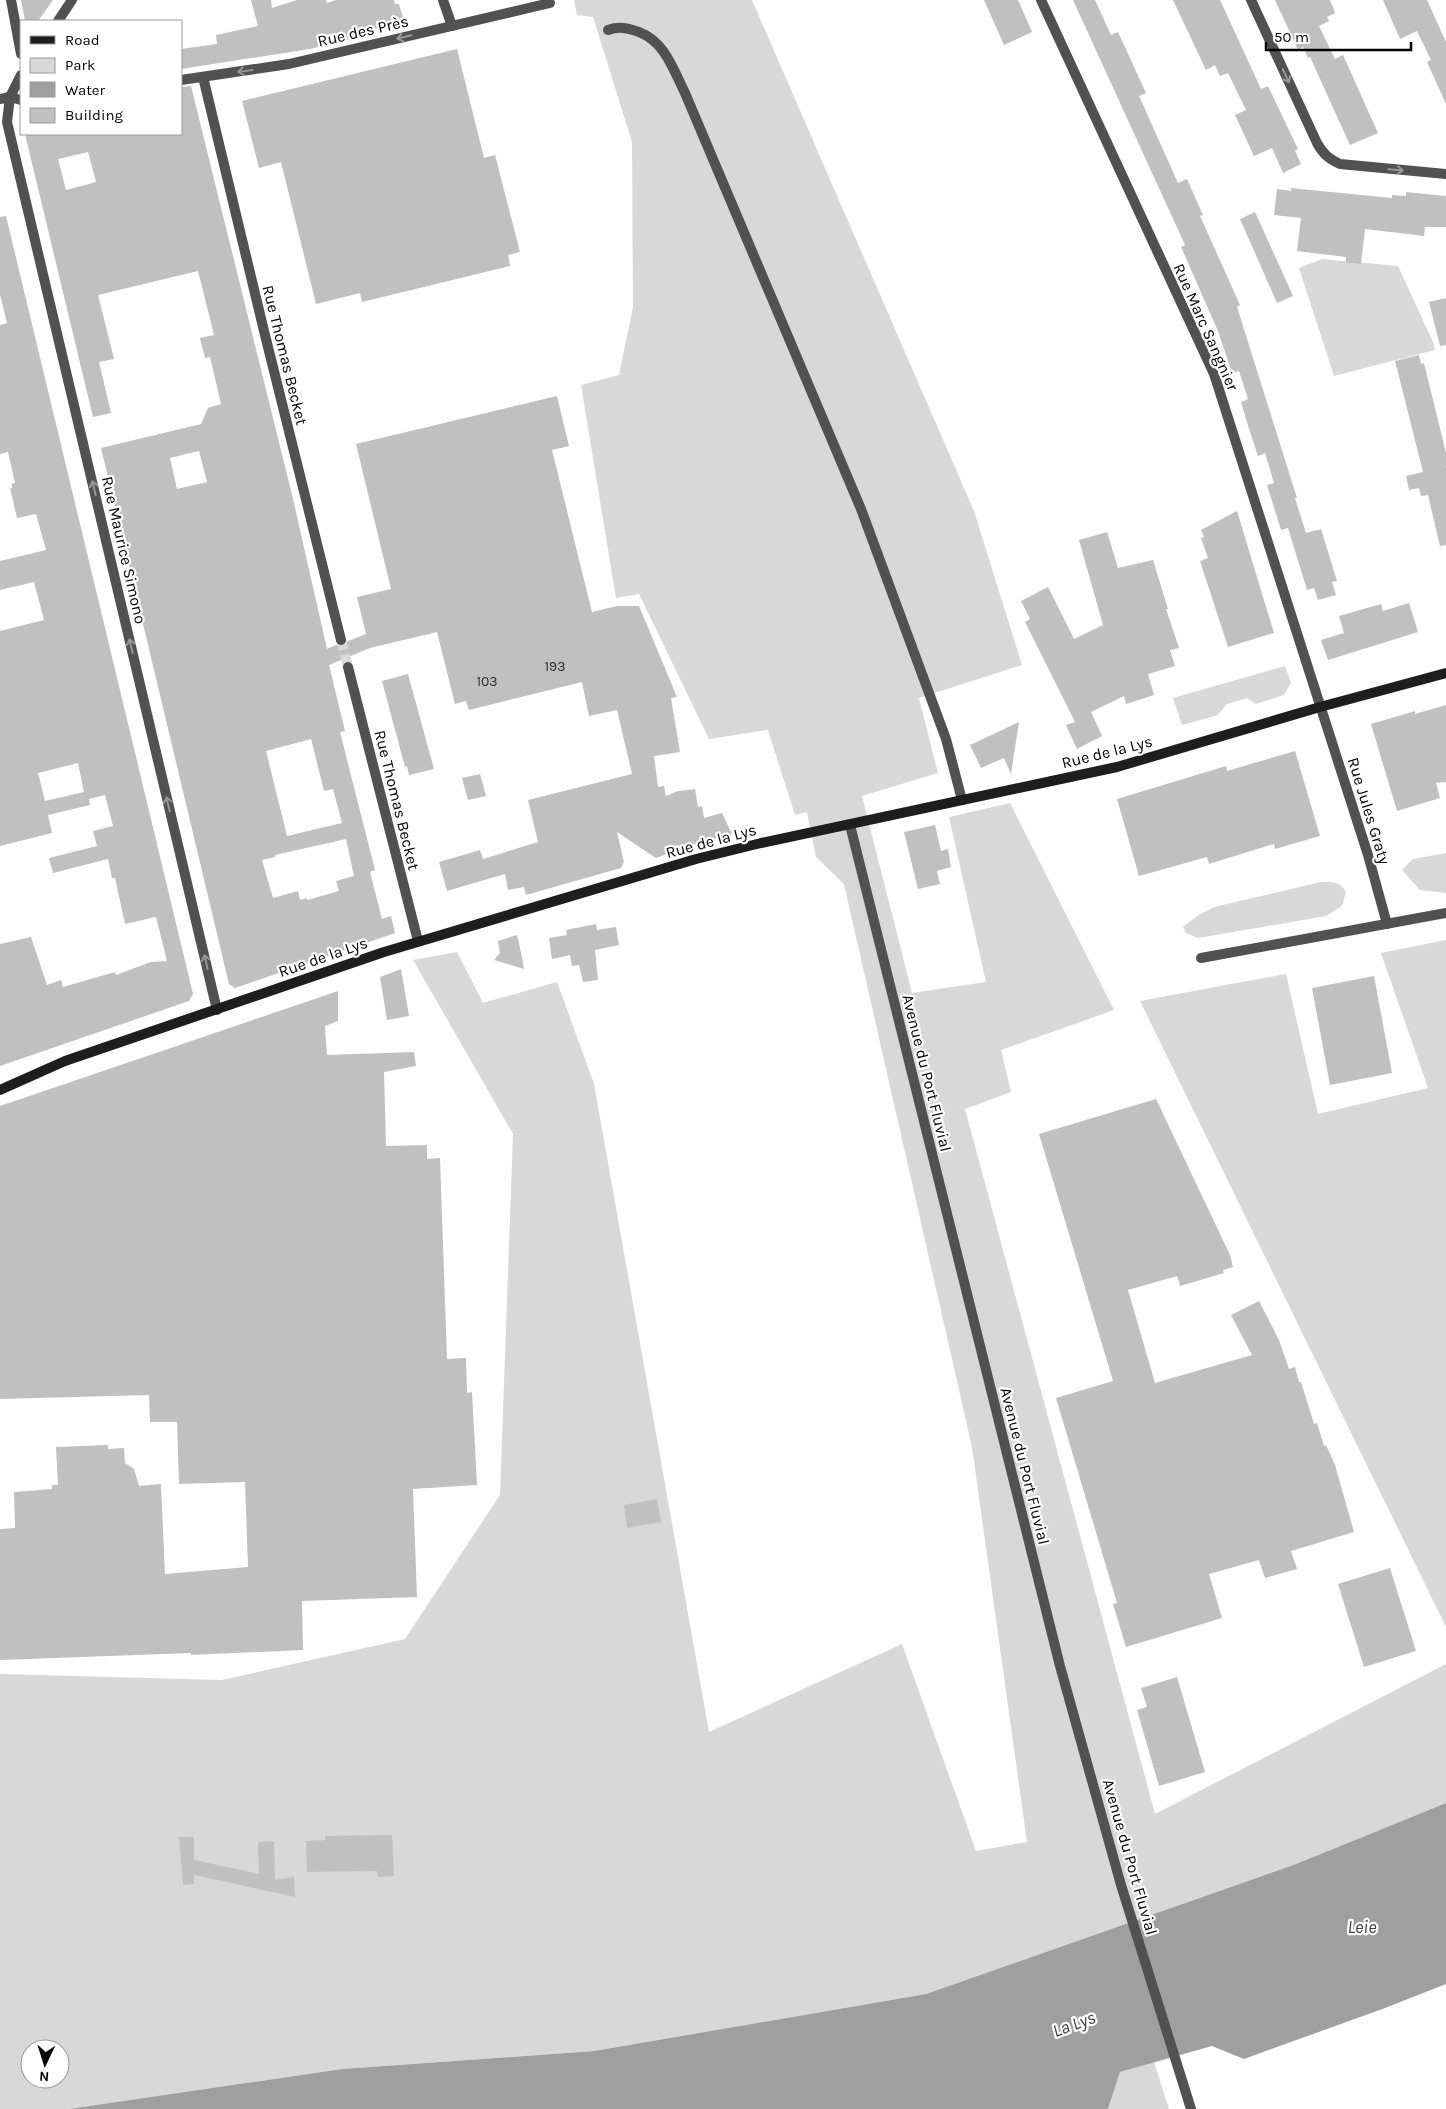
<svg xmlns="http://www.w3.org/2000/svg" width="1446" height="2109" font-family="Karla,sans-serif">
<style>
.green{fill:#d8d8d8;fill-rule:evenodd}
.water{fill:#9f9f9f}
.building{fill:#c0c0c0;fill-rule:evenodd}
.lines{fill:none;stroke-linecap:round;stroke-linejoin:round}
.minor-tunnel{stroke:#d9d9d9;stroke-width:10;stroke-dasharray:10 5;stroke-linecap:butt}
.minor{stroke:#515151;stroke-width:10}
.secondary{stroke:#1e1e1e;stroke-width:10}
.oneway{stroke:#979797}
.labels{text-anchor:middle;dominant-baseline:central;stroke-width:4.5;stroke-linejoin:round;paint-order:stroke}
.number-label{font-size:14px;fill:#303030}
.street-label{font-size:16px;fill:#000;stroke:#fff}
.water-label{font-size:18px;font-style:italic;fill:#404040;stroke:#fff}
</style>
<rect width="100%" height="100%" fill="#fff"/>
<!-- green -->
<g class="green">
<path d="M574 0H752L974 511 1022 665 919 698 938 773 862 796 912 993 986 982 949 817 1010 803 1114 1010 1001 1050 1011 1092 965 1109 1155 1814 1446 1664V1803L1296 1864 926 1994 594 2051 342 2069 69 2109H0V1674L222 1680 405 1639 500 1495 513 1134 413 960 457 952 483 1003 557 982 594 1084 709 1732 902 1644 976 1851 1027 1842 972 1447 844 884 816 857 807 812 795 815 768 730 709 739 639 594 616 598 581 385 619 375 633 307 632 142 593 17 577 15ZM30 2049H60V2079H30Z"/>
<polygon points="1322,259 1398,266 1433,342 1435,350 1334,376 1299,268"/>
<polygon points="1285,666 1291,683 1284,695 1256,704 1247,698 1227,704 1218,715 1182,725 1173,698"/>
<polygon points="1446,853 1446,893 1420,890 1402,870 1413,859"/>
<path d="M1321 882C1333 882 1340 881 1346 892L1342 906 1326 916 1204 937 1198 938 1186 933 1183 927 1197 916 1214 907Z"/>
<polygon points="1446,940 1446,1627 1140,1001 1286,974 1318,1114 1428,1088 1381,953"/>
<polygon points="1154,2062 1169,2109 1108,2109 1120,2072"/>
</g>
<!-- water -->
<polygon class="water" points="1446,1803 1446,1984 1385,2008 1244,2059 1212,2046 1120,2072 1108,2109 69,2109 342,2069 594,2051 926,1994 1296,1864"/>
<!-- building -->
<g class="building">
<polygon points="21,0 53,0 38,21 25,21"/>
<polygon points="251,0 271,0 272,8 297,0 326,0 327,3 336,0 394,0 395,4 399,4 404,21 370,30 371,34 310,49 181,69 181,49 217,44 216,35 258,26"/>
<polygon points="984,0 1018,0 1032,32 1004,45"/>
<polygon points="1073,0 1095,0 1111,35 1118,32 1146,93 1139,96 1178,183 1187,179 1203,215 1200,216 1240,305 1237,307 1297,498 1295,498 1306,533 1321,529 1337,581 1332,582 1336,595 1318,600 1314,588 1307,590 1288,528 1281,530 1267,485 1274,483 1265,453 1258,456 1249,429 1241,402 1248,399 1239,371 1232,373 1218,331 1181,247 1185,245"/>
<polygon points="1173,0 1220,0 1261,89 1268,86 1298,149 1295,151 1301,164 1283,173 1272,148 1254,156 1235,115 1246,110 1228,73 1220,76 1215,65 1206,70"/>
<polygon points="1275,0 1330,0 1335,13 1327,17 1329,21 1319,26 1335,59 1343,55 1378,133 1350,145 1310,57 1308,58 1303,47 1298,50"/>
<polygon points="1383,0 1427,0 1446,42 1446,104 1427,62 1431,60 1417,31 1400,39"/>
<polygon points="457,49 484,158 495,155 520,252 508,255 510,266 362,302 360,293 316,304 281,162 259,168 242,101"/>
<path d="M191 86 293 499 327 649 336 645 343 646 348 641 366 634 357 597 391 589 356 444 557 396 569 446 552 450 592 612 617 606H639L677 697 671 698 680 752 654 756 658 787 664 786 666 796 678 791 695 789 698 807 702 806 704 818 722 813 732 834 672 850V852L656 858 617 832 624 862 621 868 526 895 524 887 508 890 505 874 447 891 439 862 480 850 483 859 538 842 528 800 632 774 617 710 589 716 582 682 469 710 466 701 455 704 437 632 370 648 329 665 345 731 340 732 375 870 370 872 382 919 391 916 395 933 235 988 229 984 101 448 201 424 208 408 221 404 210 357 205 358 200 338 214 335 198 271 98 295 114 359 99 362 111 413 93 417 25 134H181V87ZM88 152 96 182 66 190 58 159ZM199 451 207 482 177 489 170 458ZM311 739 324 791 333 789 342 823 287 836 266 751ZM346 839 354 876 336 881 339 891 307 900V898L300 900 298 891 273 898 262 860 275 857V855Z"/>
<polygon points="1290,188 1392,198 1392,195 1406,196 1406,192 1446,196 1446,227 1425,227 1424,236 1365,229 1361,264 1346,262 1346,257 1297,251 1301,218 1274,215 1277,189 1292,191"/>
<polygon points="1255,212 1293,296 1277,303 1240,219"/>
<path d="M6 216 193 994 189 1001 0 1066V944L31 937 47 985 61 980 63 987 115 972 116 975 151 962 167 961 156 917 125 924 115 878H112L108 859 53 873 49 858 97 846 93 831 113 826 105 795 89 799 90 805 48 815 52 833 0 846V631L44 620 34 582 0 590V561L46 550 36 514 17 518 10 488H12V484L15 483 8 452 0 454V325L7 323 0 295V217ZM78 763 84 792 45 801 38 773Z"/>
<polygon points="1446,298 1446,345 1440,346 1429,302"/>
<polygon points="1419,355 1421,364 1424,363 1446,453 1446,466 1441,467 1446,466 1446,545 1440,546 1428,495 1421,496 1419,488 1409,490 1406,476 1423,472 1395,361"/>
<polygon points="1237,511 1274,633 1228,647 1200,561 1208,558 1201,538 1204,537 1201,530"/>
<polygon points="1107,532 1118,568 1153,560 1168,609 1166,609 1179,648 1170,650 1175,666 1148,674 1154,695 1126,704 1124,696 1091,712 1102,736 1077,749 1066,725 1075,722 1025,622 1030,619 1021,601 1048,587 1074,639 1103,625 1079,540"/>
<polygon points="1409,603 1418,632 1328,660 1321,640 1344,633 1339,616 1381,604 1383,611"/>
<polygon points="408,674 434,769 409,775 407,766 405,767 382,681"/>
<polygon points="1446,705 1446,782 1436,783 1440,798 1397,811 1371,724 1415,711 1415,714"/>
<polygon points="1019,722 1011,774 1004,758 981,768 970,745"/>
<polygon points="1295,751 1320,836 1275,849 1274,844 1209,864 1207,857 1139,876 1117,799 1226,766 1227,771"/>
<polygon points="480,774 486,796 468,800 462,778"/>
<polygon points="935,825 941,851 948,849 951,867 937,871 940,884 918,889 904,832"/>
<polygon points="596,924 597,930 616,927 619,945 595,950 598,980 583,982 579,965 572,966 570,955 552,959 549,938 567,935 566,930"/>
<polygon points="517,935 522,957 524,969 494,960 500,953 498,941"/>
<polygon points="401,969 409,1016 387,1020 380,977"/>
<polygon points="1374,976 1392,1073 1330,1085 1312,988"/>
<polygon points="338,991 338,1021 325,1026 327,1055 414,1052 416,1066 384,1072 386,1146 427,1145 427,1159 440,1158 447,1359 466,1358 467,1393 472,1392 477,1485 413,1489 417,1597 302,1601 303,1650 191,1655 191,1653 0,1660 0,1529 15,1528 14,1492 52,1489 52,1485 58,1485 56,1447 108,1445 108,1449 124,1448 125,1463 134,1469 139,1486 161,1484 165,1574 248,1567 245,1482 179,1484 177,1422 150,1422 149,1395 0,1399 0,1106"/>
<polygon points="1156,1099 1230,1255 1233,1267 1223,1270 1224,1273 1180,1286 1177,1276 1128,1290 1155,1383 1252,1355 1231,1315 1259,1301 1279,1340 1289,1369 1295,1367 1299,1382 1301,1382 1314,1424 1317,1423 1324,1446 1326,1445 1335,1465 1354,1532 1291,1551 1297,1569 1265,1578 1259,1560 1209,1574 1222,1618 1126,1647 1113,1604 1117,1603 1056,1398 1113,1381 1039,1134"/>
<polygon points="657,1499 661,1522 627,1528 624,1505"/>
<polygon points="1390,1568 1416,1651 1364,1667 1338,1584"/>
<polygon points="1177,1677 1205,1772 1159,1786 1137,1710 1147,1707 1141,1688"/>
<polygon points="392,1835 394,1876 378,1877 377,1871 307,1872 306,1841 325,1840 325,1836"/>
<polygon points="179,1837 194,1837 194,1860 259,1874 258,1842 274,1841 275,1880 294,1877 295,1897 194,1875 194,1884 183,1885"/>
</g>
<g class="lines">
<!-- minor-tunnel -->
<polyline class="minor-tunnel" points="341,640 348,667"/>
<!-- minor -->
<g class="minor">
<polyline points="11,0 21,54"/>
<polyline points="443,0 452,26"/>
<polyline points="1041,0 1214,374 1368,855 1387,924"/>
<path d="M1251 0 1317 143C1323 154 1329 159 1340 164L1446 174"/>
<polyline points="58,21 72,0"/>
<path d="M608 30C619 26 628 28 639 32 665 42 673 69 685 93L861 509 946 739 962 800"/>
<polyline points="21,75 10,97 7,122 217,1010"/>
<polyline points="203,77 264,331 341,640"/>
<polyline points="181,80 289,64 550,3"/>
<polyline points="0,99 10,97 21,100"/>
<polyline points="348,667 418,941"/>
<polyline points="850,825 1060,1666 1121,1885 1191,2109"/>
<polyline points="1201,958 1446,913"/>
</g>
<!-- secondary -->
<polyline class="secondary" points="0,1090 65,1061 384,952 696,859 761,843 1117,767 1320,707 1446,673"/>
</g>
<!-- one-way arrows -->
<defs><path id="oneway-shaft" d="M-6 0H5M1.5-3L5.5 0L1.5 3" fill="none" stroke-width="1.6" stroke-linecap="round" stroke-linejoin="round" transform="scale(1.25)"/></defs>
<g class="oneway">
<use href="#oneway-shaft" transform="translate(404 37) rotate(167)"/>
<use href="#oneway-shaft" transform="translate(245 71) rotate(172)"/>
<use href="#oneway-shaft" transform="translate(1286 76) rotate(65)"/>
<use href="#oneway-shaft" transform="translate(1396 170) rotate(5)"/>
<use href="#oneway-shaft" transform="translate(94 488) rotate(-103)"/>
<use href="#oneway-shaft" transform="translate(131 646) rotate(-103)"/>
<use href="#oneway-shaft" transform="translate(168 804) rotate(-103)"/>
<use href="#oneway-shaft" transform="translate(206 962) rotate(-103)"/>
</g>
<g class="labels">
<!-- number labels -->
<g class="number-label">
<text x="555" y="666">193</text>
<text x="487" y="681">103</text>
</g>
<!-- street labels -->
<g class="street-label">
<text transform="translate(363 31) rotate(-13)">Rue des Près</text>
<text transform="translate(1206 327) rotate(66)">Rue Marc Sangnier</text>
<text transform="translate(285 355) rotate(76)">Rue Thomas Becket</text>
<text transform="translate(124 550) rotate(77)">Rue Maurice Simono</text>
<text transform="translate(1107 752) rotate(-14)">Rue de la Lys</text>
<text transform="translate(397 800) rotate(76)">Rue Thomas Becket</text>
<text transform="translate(1369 811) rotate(73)">Rue Jules Graty</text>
<text transform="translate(711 841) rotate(-15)">Rue de la Lys</text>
<text transform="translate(323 957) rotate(-19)">Rue de la Lys</text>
<text transform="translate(927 1073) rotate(76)">Avenue du Port Fluvial</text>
<text transform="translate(1025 1466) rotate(76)">Avenue du Port Fluvial</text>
<text transform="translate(1130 1857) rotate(74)">Avenue du Port Fluvial</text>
</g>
<!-- water labels -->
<g class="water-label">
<text x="1362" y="1927">Leie</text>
<text transform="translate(1074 2024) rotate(-20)">La Lys</text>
</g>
</g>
<!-- legend -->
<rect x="20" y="20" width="162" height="115" fill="#ffffff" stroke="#999999"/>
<rect x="30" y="36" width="25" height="8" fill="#1e1e1e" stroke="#999999"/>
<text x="65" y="45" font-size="15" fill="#000000">Road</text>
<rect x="30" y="58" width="25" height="15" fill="#d8d8d8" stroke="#999999"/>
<text x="65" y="70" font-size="15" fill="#000000">Park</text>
<rect x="30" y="82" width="25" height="15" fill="#9f9f9f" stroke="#999999"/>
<text x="65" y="95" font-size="15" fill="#000000">Water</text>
<rect x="30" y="108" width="25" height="15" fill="#c0c0c0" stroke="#999999"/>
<text x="65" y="120" font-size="15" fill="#000000">Building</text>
<!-- north arrow -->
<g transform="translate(45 2064) rotate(184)"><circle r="24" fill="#ffffff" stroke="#999999"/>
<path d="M0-4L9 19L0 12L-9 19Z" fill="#000000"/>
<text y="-8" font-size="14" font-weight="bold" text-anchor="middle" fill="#000000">N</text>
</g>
<!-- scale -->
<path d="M1266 42v8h145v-8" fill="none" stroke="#000000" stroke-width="2.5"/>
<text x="1274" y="42" font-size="15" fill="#000000" stroke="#ffffff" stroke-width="4" paint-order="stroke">50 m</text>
</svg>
